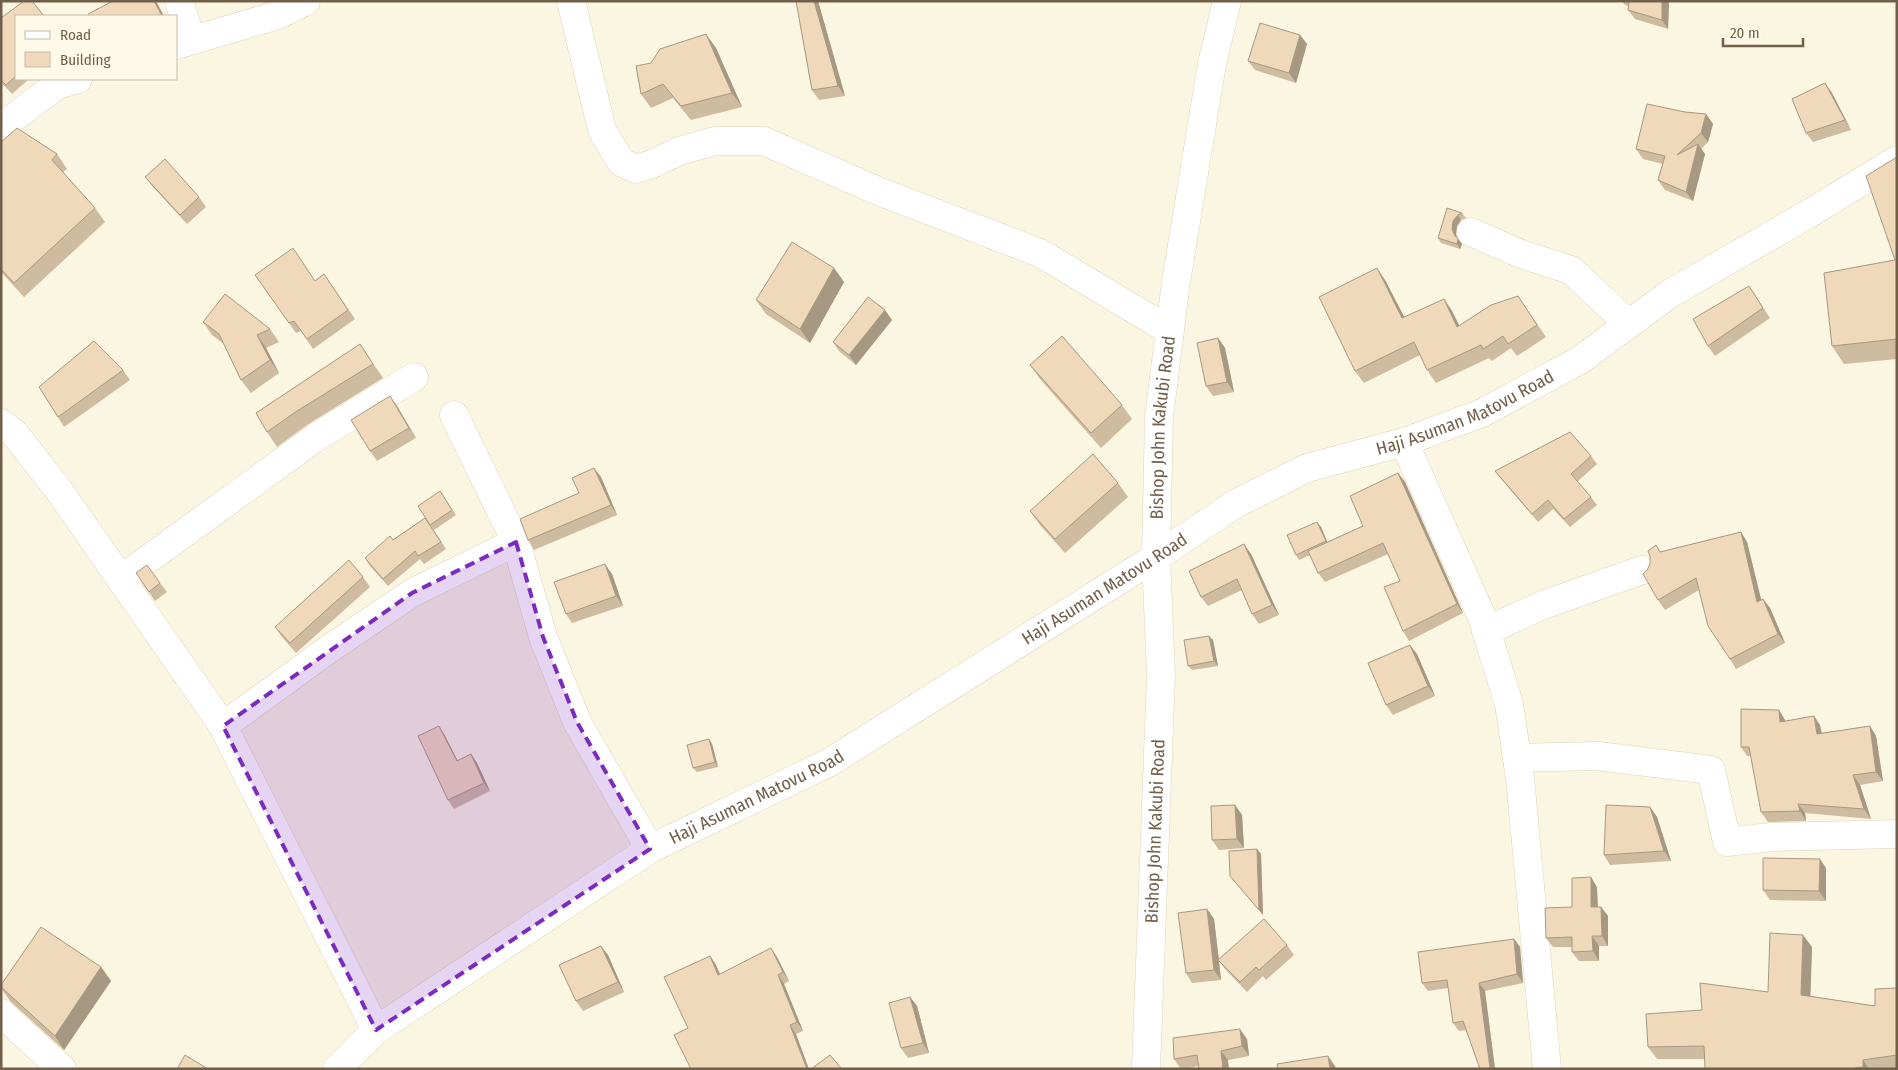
<svg xmlns="http://www.w3.org/2000/svg" width="1898" height="1070" font-family="'Fira Sans Condensed',sans-serif">
<style>
.lines{fill:none;stroke-linecap:round;stroke-linejoin:round}
.minor-casing{stroke:#ded3bd;stroke-width:29}
.minor{stroke:#fff;stroke-width:28}
.wall{fill:#cebba0}
.shaded-wall{fill:#a79882}
.building{fill:#efd9ba;stroke:#a79882}
.marked{fill:#7b2cbf;fill-opacity:0.2;stroke:#7b2cbf;stroke-width:4;stroke-dasharray:10 6;stroke-linejoin:round}
.labels{text-anchor:middle;dominant-baseline:central;stroke-width:4.5;stroke-linejoin:round;paint-order:stroke}
.street-label{font-size:18px;fill:#715f49;stroke:#fefae7}
</style>
<rect width="100%" height="100%" fill="#fbf6e1"/>
<g class="lines">
<!-- minor casing -->
<g class="minor-casing">
<g id="minor">
<polyline points="179,1 191,39"/>
<polyline points="571,1 602,130 621,162 636,169 652,164 679,151 715,141 764,141 878,191 1040,253 1169,330"/>
<polyline points="176,45 278,15 306,1"/>
<polyline points="1,127 57,85 78,79"/>
<polyline points="1471,232 1521,254 1571,270 1629,324"/>
<polyline points="454,415 516,542 543,637 577,722 650,849"/>
<polyline points="1,423 14,433 58,489 223,726 376,1030"/>
<polyline points="1404,442 1482,617 1509,704 1520,778 1547,1069"/>
<polyline points="121,579 315,438 414,377"/>
<polyline points="1486,631 1543,605 1642,570"/>
<polyline points="223,726 329,649 412,593 516,542"/>
<polyline points="1517,758 1598,756 1711,770 1727,842 1771,837 1897,834"/>
<polyline points="1,1013 62,1069"/>
<path id="s1" d="M337 1069 376 1030 650 849 830 762 1156 557 1235 504 1307 468 1404 442 1482 413 1580 360 1671 293 1805 216 1897 160"/>
<path id="s2" d="M1146 1069 1161 676 1156 557 1159 417 1176 282 1212 64 1227 1"/>
</g>
</g>
<!-- minor -->
<use href="#minor" class="minor"/>
</g>
<!-- wall -->
<g class="wall">
<polygon points="796,1 818,1 845,96 819,100 812,90"/>
<polygon points="1622,1 1669,1 1668,29 1635,19 1628,10 1628,6 1625,5"/>
<polygon points="16,16 16,79 29,79 12,94 2,83 1,84 1,18"/>
<polygon points="1300,35 1307,44 1296,83 1255,70 1248,61"/>
<polygon points="716,48 742,107 691,120 673,98 651,108 641,94"/>
<polygon points="1825,83 1832,93 1851,130 1813,142 1806,133"/>
<polygon points="1685,112 1706,114 1713,124 1708,142 1701,149 1705,154 1693,201 1665,190 1658,180 1663,164 1643,159 1636,149"/>
<polygon points="1,142 57,154 67,169 63,172 95,208 105,222 24,297 1,272"/>
<polygon points="1897,157 1897,359 1844,364 1832,346 1895,260"/>
<polygon points="145,177 199,197 206,207 187,224 152,186"/>
<polygon points="1447,208 1462,213 1466,218 1461,220 1457,226 1456,234 1457,238 1462,244 1460,249 1441,243 1438,238"/>
<polygon points="834,268 844,282 810,343 766,314 756,300"/>
<polygon points="324,274 355,319 313,349 301,331 296,333 255,275 315,281"/>
<polygon points="1385,280 1404,317 1444,299 1452,311 1459,326 1518,296 1546,337 1517,356 1511,348 1492,361 1489,358 1436,383 1427,370 1420,355 1364,383 1355,371"/>
<polygon points="1749,286 1770,318 1715,356 1708,346"/>
<polygon points="892,320 856,365 839,351 833,342"/>
<polygon points="203,322 270,329 279,342 266,348 279,373 251,393 241,380 224,344 212,335"/>
<polygon points="1218,338 1225,348 1234,392 1213,396 1206,386"/>
<polygon points="360,344 383,378 307,425 277,447 267,432"/>
<polygon points="1030,365 1122,405 1132,419 1101,448 1040,379"/>
<polygon points="123,370 130,380 64,427 58,417"/>
<polygon points="390,396 416,438 377,461 370,451"/>
<polygon points="1591,456 1597,464 1577,482 1591,497 1597,505 1570,527 1553,509 1538,522 1501,479 1495,471"/>
<polygon points="1398,473 1405,482 1463,613 1409,641 1403,631 1400,581 1388,554 1325,582 1318,573 1310,555 1299,560 1296,555 1321,527 1327,542 1363,526"/>
<polygon points="601,477 617,515 534,550 528,540 579,493"/>
<polygon points="1118,483 1128,497 1065,553 1040,525 1030,511"/>
<polygon points="440,491 456,515 434,530 431,526 446,549 424,564 420,559 388,586 370,566 365,558 425,518"/>
<polygon points="1741,532 1747,542 1761,600 1763,599 1770,608 1785,643 1736,669 1730,659 1699,590 1665,610 1658,600 1647,570 1660,552"/>
<polygon points="1251,554 1279,615 1259,624 1252,614 1242,590 1208,606 1201,597"/>
<polygon points="136,573 160,583 167,592 155,601"/>
<polygon points="612,574 623,606 572,623 566,614"/>
<polygon points="363,577 370,587 296,653 282,637 275,627"/>
<polygon points="1213,640 1218,666 1192,670 1188,666"/>
<polygon points="1417,654 1435,696 1393,715 1386,705"/>
<polygon points="1779,710 1785,721 1820,725 1822,733 1870,726 1876,736 1883,781 1860,785 1871,819 1805,813 1806,821 1768,822 1761,812 1751,756 1747,756 1741,747"/>
<polygon points="444,734 458,761 471,754 477,763 490,791 454,809 448,800"/>
<polygon points="709,739 712,744 718,767 697,772 693,768"/>
<polygon points="1235,805 1242,815 1244,848 1219,850 1212,840"/>
<polygon points="1650,807 1657,817 1671,861 1610,865 1604,855"/>
<polygon points="1257,849 1261,854 1263,915 1230,876"/>
<polygon points="1826,868 1826,901 1770,900 1763,890"/>
<polygon points="1597,887 1598,907 1601,907 1608,916 1608,946 1599,946 1599,961 1579,961 1572,952 1572,947 1553,947 1546,938 1572,907"/>
<polygon points="1207,909 1214,919 1219,959 1287,945 1294,955 1266,980 1263,976 1247,992 1225,969 1219,961 1221,980 1192,983 1186,973"/>
<polygon points="1514,939 1520,947 1523,983 1485,991 1495,1069 1480,1069 1466,1030 1459,1031 1453,1023 1448,988 1428,991 1422,983"/>
<polygon points="1812,947 1810,996 1875,1006 1897,988 1897,1069 1705,1069 1705,1059 1657,1059 1648,1047 1702,1010 1768,992"/>
<polygon points="608,955 624,992 583,1011 576,1001"/>
<polygon points="710,956 716,965 720,974 777,957 789,981 784,984 803,1031 796,1034 688,1028"/>
<polygon points="101,967 111,981 64,1050 10,1001 1,988 1,985"/>
<polygon points="910,997 917,1006 929,1053 908,1058 901,1048"/>
<polygon points="1247,1039 1249,1056 1183,1069 1181,1069 1174,1059"/>
</g>
<!-- shaded-wall -->
<g class="shaded-wall">
<polygon points="154,1 156,1 164,16 162,16 161,14"/>
<polygon points="814,1 818,1 845,96 838,86"/>
<polygon points="1662,1 1669,1 1668,29 1662,20"/>
<polygon points="706,34 716,48 742,107 732,93"/>
<polygon points="1300,35 1307,44 1296,83 1289,73"/>
<polygon points="1825,83 1832,93 1851,130 1845,120"/>
<polygon points="1706,114 1713,124 1708,142 1701,133"/>
<polygon points="1698,144 1705,154 1693,201 1686,192"/>
<polygon points="1458,215 1461,220 1457,226 1456,234 1458,241 1458,239 1462,244 1460,249 1457,244 1452,229 1453,221"/>
<polygon points="834,268 844,282 810,343 800,329"/>
<polygon points="1377,268 1385,280 1411,330 1402,318"/>
<polygon points="1444,299 1452,311 1466,339 1457,327"/>
<polygon points="885,310 892,320 856,365 849,355"/>
<polygon points="257,335 266,348 279,373 270,360"/>
<polygon points="1218,338 1225,348 1234,392 1227,382"/>
<polygon points="390,396 397,406 416,438 409,428"/>
<polygon points="594,468 601,477 617,515 611,505"/>
<polygon points="1398,473 1405,482 1463,613 1457,604"/>
<polygon points="1317,522 1321,527 1329,546 1326,541"/>
<polygon points="1741,532 1747,542 1764,611 1757,602"/>
<polygon points="1244,544 1251,554 1279,615 1272,605"/>
<polygon points="605,564 612,574 623,606 616,596"/>
<polygon points="1763,599 1770,608 1785,643 1778,634"/>
<polygon points="1209,636 1213,640 1218,666 1214,661"/>
<polygon points="1410,645 1417,654 1435,696 1428,686"/>
<polygon points="1779,710 1785,720 1786,731 1780,722"/>
<polygon points="1814,716 1820,725 1823,744 1817,734"/>
<polygon points="439,726 444,734 462,770 457,761"/>
<polygon points="1870,726 1876,736 1883,781 1876,772"/>
<polygon points="709,739 712,744 718,767 715,762"/>
<polygon points="471,754 477,763 490,791 484,783"/>
<polygon points="1853,775 1860,785 1871,819 1864,809"/>
<polygon points="1798,804 1805,813 1806,821 1800,811"/>
<polygon points="1235,805 1242,815 1244,848 1237,839"/>
<polygon points="1650,807 1657,817 1671,861 1664,851"/>
<polygon points="1257,849 1261,854 1263,915 1259,910"/>
<polygon points="1820,859 1826,868 1826,901 1819,891"/>
<polygon points="1591,877 1597,887 1598,917 1591,907"/>
<polygon points="1601,907 1608,916 1608,946 1602,936"/>
<polygon points="1207,909 1214,919 1221,980 1214,970"/>
<polygon points="1803,935 1812,947 1810,1008 1801,995"/>
<polygon points="1592,936 1599,946 1599,961 1593,951"/>
<polygon points="1514,939 1520,947 1523,983 1517,974"/>
<polygon points="601,946 608,955 624,992 618,982"/>
<polygon points="771,948 777,957 789,981 783,972"/>
<polygon points="710,956 716,965 724,984 718,975"/>
<polygon points="101,967 111,981 64,1050 55,1036"/>
<polygon points="778,975 784,984 803,1031 797,1022"/>
<polygon points="1479,983 1485,991 1495,1069 1491,1069 1490,1068"/>
<polygon points="910,997 917,1006 929,1053 923,1043"/>
<polygon points="790,1025 796,1034 809,1069 807,1069"/>
<polygon points="1240,1029 1247,1039 1249,1056 1242,1046"/>
<polygon points="1221,1051 1228,1060 1229,1069 1223,1069"/>
<polygon points="1328,1056 1335,1066 1336,1069 1330,1069"/>
<polygon points="1863,1060 1869,1069 1864,1069 1863,1067"/>
</g>
<!-- building -->
<g class="building">
<polygon points="24,1 32,1 44,16 16,16 16,76 6,85 1,80 1,18"/>
<polygon points="113,1 154,1 161,14 157,16 89,16 88,14"/>
<polygon points="796,1 814,1 838,86 812,90"/>
<polygon points="1629,1 1662,1 1662,20 1628,10"/>
<polygon points="1260,23 1300,35 1289,73 1248,61"/>
<polygon points="706,34 732,93 681,106 663,84 641,94 636,66 651,63 660,49"/>
<polygon points="1825,83 1845,120 1806,133 1792,99"/>
<polygon points="1647,104 1685,112 1706,114 1701,133 1677,155 1698,144 1686,192 1658,180 1665,156 1636,149"/>
<polygon points="17,128 57,154 52,160 95,208 14,283 1,269 1,142"/>
<polygon points="1897,157 1897,339 1832,346 1824,273 1895,260 1866,176"/>
<polygon points="165,159 199,197 180,215 145,177"/>
<polygon points="1447,208 1462,213 1458,215 1453,221 1452,229 1455,236 1458,239 1457,244 1438,238"/>
<polygon points="792,242 834,268 800,329 756,300"/>
<polygon points="293,248 315,281 324,274 348,310 307,339 294,321 289,323 255,275"/>
<polygon points="1377,268 1402,318 1444,299 1457,327 1491,305 1518,296 1537,325 1508,344 1503,336 1483,349 1481,345 1427,370 1414,342 1355,371 1319,297"/>
<polygon points="1749,286 1763,308 1708,346 1693,319"/>
<polygon points="225,294 270,329 257,335 270,360 241,380 219,334 203,322"/>
<polygon points="868,297 885,310 849,355 833,342"/>
<polygon points="1062,336 1122,405 1091,433 1030,365"/>
<polygon points="1218,338 1227,382 1206,386 1197,343"/>
<polygon points="94,341 123,370 58,417 39,387"/>
<polygon points="360,344 373,364 297,411 267,432 256,413"/>
<polygon points="390,396 409,428 370,451 351,420"/>
<polygon points="1570,432 1591,456 1571,474 1591,497 1564,519 1548,500 1532,514 1495,471"/>
<polygon points="1093,454 1118,483 1055,539 1030,511"/>
<polygon points="594,468 611,505 528,540 520,519 579,493 572,478"/>
<polygon points="1398,473 1457,604 1403,631 1384,587 1400,581 1383,543 1318,573 1308,551 1363,526 1350,496"/>
<polygon points="440,491 452,510 430,525 418,506"/>
<polygon points="425,518 441,542 418,556 415,551 383,579 365,558 390,536 393,540"/>
<polygon points="1317,522 1326,541 1296,555 1287,535"/>
<polygon points="1741,532 1757,602 1763,599 1778,634 1730,659 1708,626 1696,578 1658,600 1643,574 1647,570 1650,564 1650,556 1648,551 1656,545 1660,552"/>
<polygon points="1244,544 1272,605 1252,614 1237,579 1201,597 1189,571"/>
<polygon points="349,560 363,577 290,643 275,627"/>
<polygon points="605,564 616,596 566,614 554,582"/>
<polygon points="147,565 160,583 149,592 136,573"/>
<polygon points="1209,636 1214,661 1188,666 1184,640"/>
<polygon points="1410,645 1428,686 1386,705 1368,663"/>
<polygon points="1741,709 1779,710 1780,722 1814,716 1817,734 1870,726 1876,772 1853,775 1864,809 1798,804 1800,811 1761,812 1749,747 1741,747"/>
<polygon points="439,726 457,761 471,754 484,783 448,800 418,736"/>
<polygon points="709,739 715,762 693,768 687,745"/>
<polygon points="1235,805 1237,839 1212,840 1211,806"/>
<polygon points="1606,805 1650,807 1664,851 1604,855"/>
<polygon points="1257,849 1259,910 1230,876 1229,851"/>
<polygon points="1763,858 1820,859 1819,891 1763,890"/>
<polygon points="1591,877 1591,907 1601,907 1602,936 1592,936 1593,951 1572,952 1572,937 1546,938 1545,908 1572,907 1572,878"/>
<polygon points="1207,909 1214,970 1186,973 1178,913"/>
<polygon points="1264,919 1287,945 1259,970 1256,967 1240,982 1218,960"/>
<polygon points="41,927 101,967 55,1036 1,987 1,985"/>
<polygon points="1770,933 1803,935 1801,995 1875,1006 1875,989 1897,988 1897,1055 1863,1060 1863,1067 1849,1069 1705,1069 1704,1046 1648,1047 1646,1014 1702,1010 1700,983 1768,992"/>
<polygon points="1514,939 1517,974 1479,983 1490,1068 1480,1069 1463,1021 1453,1023 1447,980 1422,983 1418,952"/>
<polygon points="601,946 618,982 576,1001 559,965"/>
<polygon points="771,948 783,972 778,975 797,1022 790,1025 807,1069 691,1069 674,1035 688,1028 664,977 710,956 718,975"/>
<polygon points="910,997 923,1043 901,1048 889,1003"/>
<polygon points="1240,1029 1242,1046 1221,1051 1223,1069 1199,1069 1197,1055 1174,1059 1173,1038"/>
<polygon points="185,1055 208,1069 177,1069"/>
<polygon points="830,1055 842,1069 811,1069"/>
<polygon points="1328,1056 1330,1069 1278,1069 1277,1064"/>
</g>
<!-- marked area -->
<path class="marked" d="M516 542 543 637 577 722 650 849 376 1030 223 726 412 593Z"/>
<g class="labels">
<!-- street labels -->
<g class="street-label">
<text stroke="none"><textPath href="#s1" startOffset="1312">Haji Asuman Matovu Road</textPath></text>
<text stroke="none"><textPath href="#s2" startOffset="642">Bishop John Kakubi Road</textPath></text>
<text stroke="none"><textPath href="#s1" startOffset="908">Haji Asuman Matovu Road</textPath></text>
<text stroke="none"><textPath href="#s1" startOffset="502">Haji Asuman Matovu Road</textPath></text>
<text stroke="none"><textPath href="#s2" startOffset="238">Bishop John Kakubi Road</textPath></text>
</g>
</g>
<!-- border -->
<rect width="1898" height="1070" fill="none" stroke="#715f49" stroke-width="5"/>
<!-- legend -->
<rect x="15" y="15" width="162" height="65" fill="#fefae7" stroke="#c6bca8"/>
<rect x="25" y="31" width="25" height="8" fill="#ffffff" stroke="#c6bca8"/>
<text x="60" y="40" font-size="15" fill="#715f49">Road</text>
<rect x="25" y="52" width="25" height="15" fill="#efd9ba" stroke="#c6bca8"/>
<text x="60" y="65" font-size="15" fill="#715f49">Building</text>
<!-- scale -->
<path d="M1723 38v8h80v-8" fill="none" stroke="#715f49" stroke-width="2.5"/>
<text x="1730" y="38" font-size="15" fill="#715f49" stroke="#fefae7" stroke-width="4" paint-order="stroke">20 m</text>
</svg>
